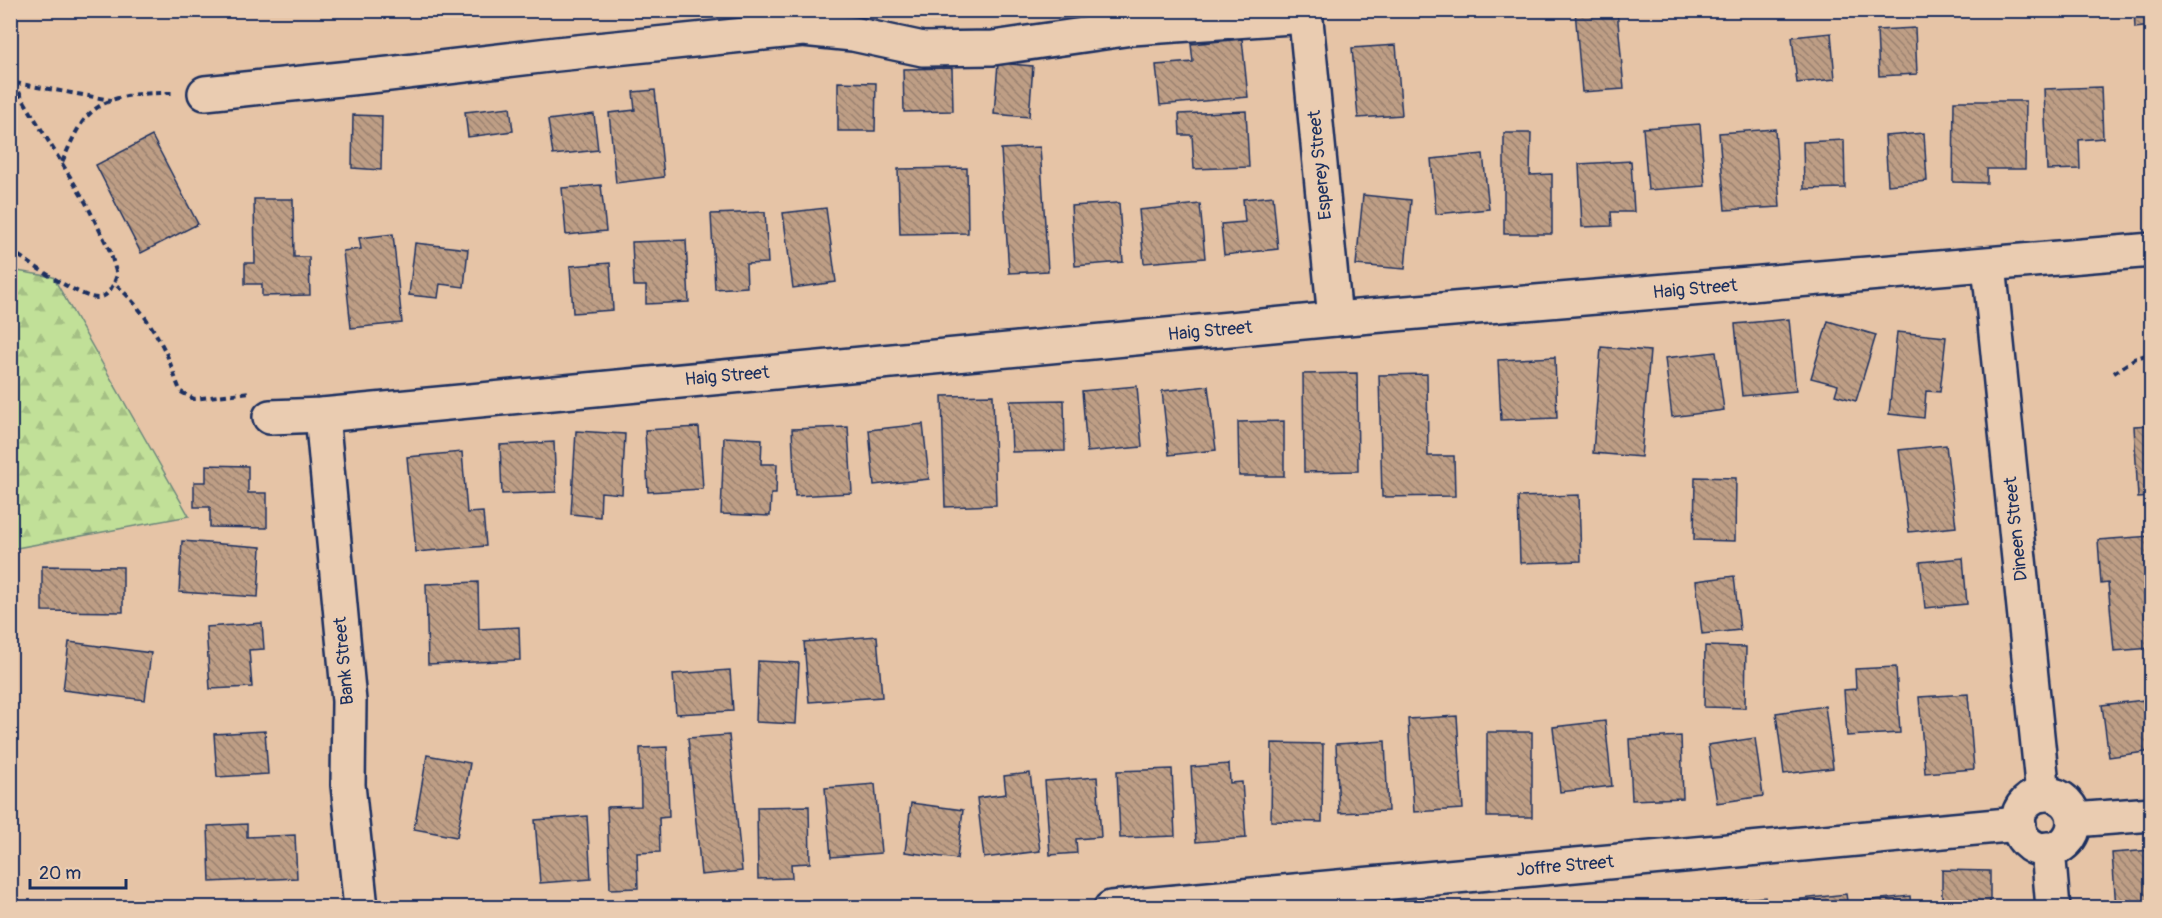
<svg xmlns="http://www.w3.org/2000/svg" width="2162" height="918" font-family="Pangolin,sans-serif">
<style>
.forest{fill:url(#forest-firs);stroke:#6e887b;stroke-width:1.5}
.building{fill:url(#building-back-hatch);stroke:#1b2f5e;stroke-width:1.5}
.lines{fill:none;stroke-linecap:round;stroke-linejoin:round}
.minor-casing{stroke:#1b2f5e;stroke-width:38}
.path{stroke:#1b2f5e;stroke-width:4;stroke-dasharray:6 4.5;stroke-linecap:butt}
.minor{stroke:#eaccb1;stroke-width:33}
.labels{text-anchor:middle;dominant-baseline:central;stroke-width:4.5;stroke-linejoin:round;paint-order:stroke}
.street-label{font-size:18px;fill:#1b2f5e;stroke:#eaccb1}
</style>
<defs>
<pattern id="forest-firs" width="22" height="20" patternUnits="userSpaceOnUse" patternTransform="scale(1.5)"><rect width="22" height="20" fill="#c1e098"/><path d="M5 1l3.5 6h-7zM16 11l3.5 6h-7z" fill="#a5c085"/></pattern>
<pattern id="building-back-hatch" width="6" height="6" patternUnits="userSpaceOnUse" patternTransform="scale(1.5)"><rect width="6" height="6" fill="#be9e85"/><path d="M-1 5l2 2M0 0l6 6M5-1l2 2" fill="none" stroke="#9a8170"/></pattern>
</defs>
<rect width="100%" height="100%" fill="#e6c4a6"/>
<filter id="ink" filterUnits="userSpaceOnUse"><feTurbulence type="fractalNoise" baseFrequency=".0167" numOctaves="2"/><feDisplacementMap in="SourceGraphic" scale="12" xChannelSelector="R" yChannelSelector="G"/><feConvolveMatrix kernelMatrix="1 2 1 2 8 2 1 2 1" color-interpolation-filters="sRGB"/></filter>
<g filter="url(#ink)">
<!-- forest -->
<polygon class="forest" points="11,270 53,277 189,516 11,549"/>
<!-- building -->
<g class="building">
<polygon points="1575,10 1617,10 1624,89 1582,92"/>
<polygon points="2134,10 2152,10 2152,26 2135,28"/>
<polygon points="1915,28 1917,74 1879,76 1877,30"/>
<polygon points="1831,33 1835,79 1797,83 1792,37"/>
<polygon points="1242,39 1248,97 1160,105 1156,65 1193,62 1191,44"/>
<polygon points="1396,45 1402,115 1358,118 1352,48"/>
<polygon points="998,63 1033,66 1029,117 994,114"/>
<polygon points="952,68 953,111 904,112 903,69"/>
<polygon points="838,82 876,83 875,131 838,131"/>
<polygon points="2101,87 2103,138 2079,140 2080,169 2047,170 2044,89"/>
<polygon points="655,90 664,177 616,183 609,113 635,110 633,92"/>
<polygon points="1954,101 2026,101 2025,169 1987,169 1987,183 1953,182"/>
<polygon points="510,107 513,131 468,137 465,112"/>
<polygon points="1246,111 1249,167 1194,169 1192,135 1180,135 1179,114"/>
<polygon points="594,114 598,150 553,155 548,120"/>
<polygon points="353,115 382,116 381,170 352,168"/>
<polygon points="1700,124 1705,186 1648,190 1643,128"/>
<polygon points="1775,129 1780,207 1725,210 1719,133"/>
<polygon points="1504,133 1531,133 1530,175 1552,174 1552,234 1504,234"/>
<polygon points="1924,133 1927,181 1888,185 1885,136"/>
<polygon points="152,136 198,224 141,253 96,165"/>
<polygon points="1844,140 1845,188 1804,189 1803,142"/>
<polygon points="1040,147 1048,271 1009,273 1001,149"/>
<polygon points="1483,154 1489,209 1436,214 1431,159"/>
<polygon points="1631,161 1634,212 1611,212 1612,226 1582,227 1579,164"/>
<polygon points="967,168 968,233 900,234 898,169"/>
<polygon points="601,185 606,231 566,235 562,188"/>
<polygon points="1363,195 1411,200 1405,269 1356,265"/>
<polygon points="1273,196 1278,249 1224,255 1221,224 1245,222 1243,199"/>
<polygon points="254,199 293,199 294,257 309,257 310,295 262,296 262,284 245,284 245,263 255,263"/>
<polygon points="1119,203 1123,262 1075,266 1071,206"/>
<polygon points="1200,204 1205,258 1144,263 1139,210"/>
<polygon points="826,208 836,282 793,288 783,213"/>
<polygon points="765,212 768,263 746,264 747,287 715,289 711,214"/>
<polygon points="393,234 402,323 351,328 343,251 361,249 359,238"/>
<polygon points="686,240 689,302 646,304 646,286 634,286 632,242"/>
<polygon points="415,243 468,249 464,287 440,284 438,298 409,295"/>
<polygon points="610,263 613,310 573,313 570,266"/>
<polygon points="1789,319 1796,391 1742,396 1735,324"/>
<polygon points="1828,321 1876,335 1856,401 1835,395 1838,385 1811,378"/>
<polygon points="1897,332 1946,337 1940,392 1926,391 1924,418 1889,414"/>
<polygon points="1601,347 1650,351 1641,457 1593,453"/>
<polygon points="1716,352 1724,410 1672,417 1665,358"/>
<polygon points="1555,357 1557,418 1501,420 1498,360"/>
<polygon points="1357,373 1358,471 1304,472 1303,374"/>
<polygon points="1427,374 1428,456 1454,456 1455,496 1382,497 1379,375"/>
<polygon points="1137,386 1142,447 1087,452 1082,391"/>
<polygon points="1208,386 1216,450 1169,455 1162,391"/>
<polygon points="993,395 996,505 945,507 942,396"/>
<polygon points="1064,400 1065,451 1012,452 1010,401"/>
<polygon points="1284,421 1284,476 1239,476 1238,422"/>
<polygon points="923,424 929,479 874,485 869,430"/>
<polygon points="2152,425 2152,497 2138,498 2134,426"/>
<polygon points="699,427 703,489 648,492 645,430"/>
<polygon points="848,427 852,493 795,496 792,429"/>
<polygon points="576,431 625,434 622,494 601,492 600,517 571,514"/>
<polygon points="724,437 762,439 761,464 777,464 776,494 771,494 770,516 721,514"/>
<polygon points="554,442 556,492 502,494 500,445"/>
<polygon points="1946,445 1956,527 1909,532 1899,450"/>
<polygon points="462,452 467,513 483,512 486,546 416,552 407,457"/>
<polygon points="206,465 248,466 248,493 267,493 267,528 210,527 210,507 194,507 194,482 206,482"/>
<polygon points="1695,477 1736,478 1735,541 1694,540"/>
<polygon points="1579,495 1581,561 1520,563 1518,497"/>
<polygon points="2151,536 2152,648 2114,651 2108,583 2101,584 2098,540"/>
<polygon points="182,541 261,547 258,597 179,592"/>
<polygon points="1963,558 1967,604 1925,608 1920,562"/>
<polygon points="42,566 123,567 123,612 42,611"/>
<polygon points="1734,576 1740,630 1702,634 1696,581"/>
<polygon points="478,582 479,629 519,627 520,660 428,664 426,584"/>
<polygon points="262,623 264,649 249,650 252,687 210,689 206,627"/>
<polygon points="877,636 882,697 809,702 804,642"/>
<polygon points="69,642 151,653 145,700 63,690"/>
<polygon points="1705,646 1746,647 1745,708 1704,707"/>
<polygon points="758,661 799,663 796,724 756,722"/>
<polygon points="1896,667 1900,733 1847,736 1844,690 1856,689 1855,669"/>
<polygon points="730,670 733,711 676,714 673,674"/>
<polygon points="1968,694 1974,769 1925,773 1919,697"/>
<polygon points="2152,699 2152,751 2109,757 2102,705"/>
<polygon points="1825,706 1833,768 1784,774 1776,713"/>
<polygon points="1457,716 1463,809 1414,812 1408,719"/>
<polygon points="1605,721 1612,786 1560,792 1553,727"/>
<polygon points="265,731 268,774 217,777 214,734"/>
<rect x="1487" y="732" width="45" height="85"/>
<polygon points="729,735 742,871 701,875 688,738"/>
<polygon points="1681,736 1683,798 1632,800 1629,739"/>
<polygon points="1755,738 1763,796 1717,803 1708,745"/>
<polygon points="1385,741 1388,811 1339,813 1336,744"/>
<polygon points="1272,743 1323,744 1322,822 1271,821"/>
<polygon points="667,747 669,817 659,818 660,852 637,853 638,888 610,889 607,807 641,806 640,748"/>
<polygon points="427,755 470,763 457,837 414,829"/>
<polygon points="1229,764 1230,783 1242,782 1246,838 1196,842 1191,767"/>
<polygon points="1172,769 1175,836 1120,838 1117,771"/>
<polygon points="1030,773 1040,851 984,858 977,798 1006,794 1004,776"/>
<polygon points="1097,777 1101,837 1076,839 1077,853 1050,855 1045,781"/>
<polygon points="875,784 881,853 831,857 825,788"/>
<polygon points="911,803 963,810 957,859 905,852"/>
<polygon points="809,806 810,863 791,864 792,878 758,879 757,807"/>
<polygon points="587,816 591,879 540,883 535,820"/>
<polygon points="247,824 247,837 295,835 297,878 210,882 208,826"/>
<polygon points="2152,850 2152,908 2116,908 2112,853"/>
<polygon points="1942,870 1990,871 1990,908 1942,908"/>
<polygon points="1846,894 1848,908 1794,908 1793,900"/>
<polygon points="1910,896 1911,908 1863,908 1863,901"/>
<polygon points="1765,897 1765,908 1716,908 1715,901"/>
<polygon points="276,906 276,908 239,908"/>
</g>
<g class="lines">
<!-- minor casing -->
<g class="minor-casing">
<g id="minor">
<polyline points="1305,10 1335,319"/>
<polyline points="205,93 389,74 557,54 803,29 853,34 923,49 993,48 1132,28 1306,16"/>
<polyline points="1989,265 2043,794"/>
<polyline points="322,415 349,701 348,785 361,908"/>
<polyline points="270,417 322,415 1335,319 2152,250"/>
<circle cx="2046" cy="822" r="28"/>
<polyline points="2074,820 2152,814"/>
<polyline points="2048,849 2053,908"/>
<polyline points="1111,908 2019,824"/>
</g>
</g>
<!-- path -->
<g class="path">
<path d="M10 73 21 96 86 203 110 251 117 275 114 283C137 303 153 326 166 353 172 366 175 380 181 392L194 399 249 392"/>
<polyline points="15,83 111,100"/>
<path d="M62 162C69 148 74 133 84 120 105 93 142 93 174 93"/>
<path d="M10 250C27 261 81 299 98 298 107 297 110 290 114 283"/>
<polyline points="2114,373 2134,359 2152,353"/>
</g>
<!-- minor -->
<use href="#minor" class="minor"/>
</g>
</g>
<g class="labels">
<!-- street labels -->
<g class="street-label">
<text transform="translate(1320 165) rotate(-96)">Esperey Street</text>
<text transform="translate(1695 289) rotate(-5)">Haig Street</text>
<text transform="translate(1210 331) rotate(-5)">Haig Street</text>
<text transform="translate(727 376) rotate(-5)">Haig Street</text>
<text transform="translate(2016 529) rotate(-96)">Dineen Street</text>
<text transform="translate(344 661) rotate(-95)">Bank Street</text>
<text transform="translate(1565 866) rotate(-5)">Joffre Street</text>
</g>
</g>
<!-- margin -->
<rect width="2162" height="918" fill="none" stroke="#eaccb1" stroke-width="36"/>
<rect x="18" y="18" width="2126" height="882" fill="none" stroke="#1b2f5e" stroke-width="2" filter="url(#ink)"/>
<!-- scale -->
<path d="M30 879v9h96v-9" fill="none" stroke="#1b2f5e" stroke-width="3"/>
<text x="39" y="879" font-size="18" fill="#1b2f5e" stroke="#eaccb1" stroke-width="4.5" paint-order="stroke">20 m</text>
</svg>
